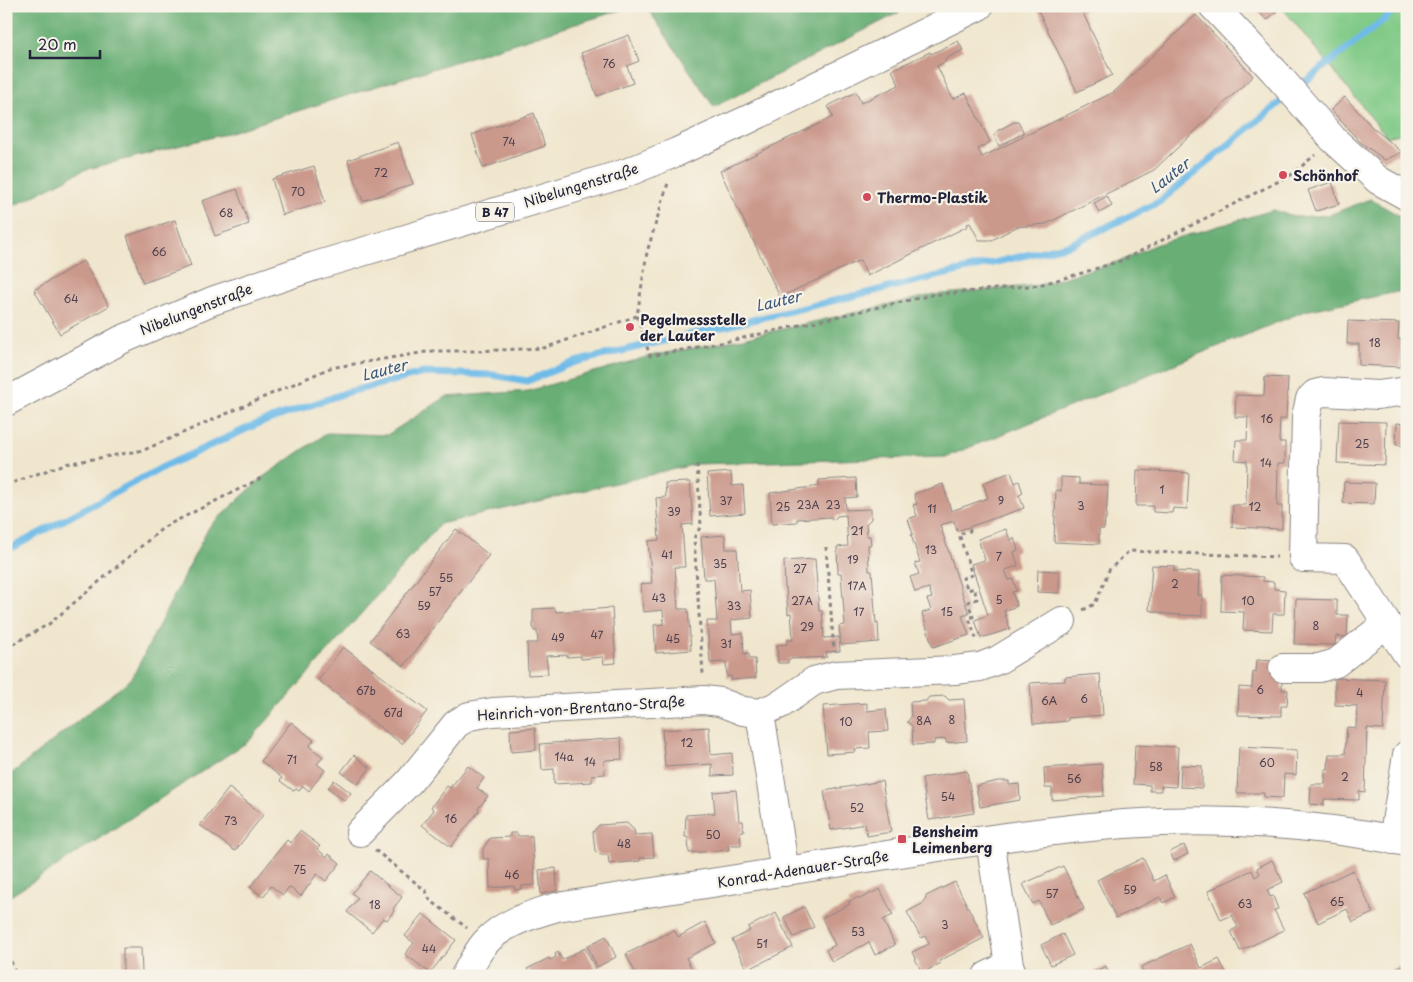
<svg xmlns="http://www.w3.org/2000/svg" width="1413" height="982" font-family="'Playpen Sans',sans-serif">
<style>
.green{fill:#81ca87;stroke:#527661}
.forest{fill:#68ae74;stroke:#456858}
.lines{fill:none;stroke-linecap:round;stroke-linejoin:round}
.stream{stroke:#6ebbe8;stroke-width:7}
.building{fill:#cb998c}
.minor-casing{stroke:#898484;stroke-width:30}
.major-casing{stroke:#898484;stroke-width:30}
.path{stroke:#898484;stroke-width:3;stroke-dasharray:4 4;stroke-linecap:butt}
.minor{stroke:#fff;stroke-width:28}
.major{stroke:#fff;stroke-width:28}
.poi-dot{fill:#d1495b;stroke:#f7f3e8;stroke-width:2}
.labels{text-anchor:middle;dominant-baseline:central;stroke-width:4.5;stroke-linejoin:round;paint-order:stroke}
.number-label{font-size:11px;fill:#4c404f}
.shield{fill:#f7f3e8;stroke:#62616f;stroke-width:1}
.shield-label{font-size:12px;font-weight:bold;fill:#22223b}
.poi-label{font-size:14px;font-weight:bold;fill:#22223b;stroke:#f7f3e8;text-anchor:start}
.street-label{font-size:14px;fill:#22223b;stroke:#f7f3e8}
.water-label{font-size:15px;font-style:italic;fill:#3d5878;stroke:#f7f3e8}
</style>
<rect width="100%" height="100%" fill="#f7f3e8"/>
<filter id="ink" filterUnits="userSpaceOnUse"><feTurbulence type="fractalNoise" baseFrequency=".02" numOctaves="2"/><feDisplacementMap in="SourceGraphic" scale="10" xChannelSelector="R" yChannelSelector="G"/><feConvolveMatrix kernelMatrix="1 2 1 2 8 2 1 2 1" color-interpolation-filters="sRGB"/></filter>
<filter id="wash" filterUnits="userSpaceOnUse"><feTurbulence type="fractalNoise" baseFrequency=".0096" numOctaves="4" result="noise"/><feDisplacementMap in="SourceGraphic" scale="20" xChannelSelector="R" yChannelSelector="G"/><feGaussianBlur stdDeviation="1.12" result="paint"/><feColorMatrix in="noise" values="0 0 0 0 0 0 0 0 0 0 0 0 0 0 0 0 0 1.4 0 .05"/><feComposite in="paint" operator="in"/></filter>
<g filter="url(#wash)">
<rect width="100%" height="100%" fill="#f0e6cd"/>
<!-- green -->
<polygon class="green" points="1281,6 1407,6 1407,132 1387,137"/>
<!-- forest -->
<g class="forest">
<polygon points="6,6 633,6 221,135 84,170 6,210"/>
<polygon points="646,6 912,6 714,107"/>
<polygon points="1370,199 1407,220 1407,290 1305,311 946,457 697,464 440,524 249,741 6,899 6,778 132,678 209,527 263,477 327,433 387,435 446,397 528,391 650,356 725,342 932,295 1039,285 1123,260 1154,245 1273,210 1297,217 1329,215"/>
</g>
<g class="lines">
<!-- stream -->
<g class="stream">
<polyline points="1297,88 1386,18 1396,6"/>
<polyline points="6,551 161,468 257,424 345,393 423,373 493,375 527,381 575,362 1069,245 1159,202 1289,95"/>
</g>
</g>
<g id="blocks">
<!-- building -->
<g class="building">
<polygon points="1036,6 1087,6 1088,8 1082,11 1112,75 1077,92"/>
<polygon points="1252,6 1273,6 1277,11 1267,20"/>
<polygon points="1196,15 1253,76 1154,170 1046,224 1016,227 992,240 979,240 970,223 967,224 968,226 867,276 860,260 780,297 720,171 833,117 828,106 856,92 861,103 899,85 892,70 930,52 931,54 958,41 963,50 945,59 946,61 937,66 953,99 966,93 990,142 978,149 982,157 1114,92"/>
<polygon points="629,35 639,61 627,66 633,83 597,96 581,53"/>
<polygon points="1345,97 1372,127 1402,152 1385,160 1360,142 1331,110"/>
<polygon points="534,113 545,146 483,168 472,135"/>
<polygon points="1014,122 1018,122 1024,133 999,146 994,136 997,131"/>
<polygon points="398,142 413,184 363,201 348,160"/>
<polygon points="314,166 325,202 282,215 272,179"/>
<polygon points="1332,182 1339,204 1316,211 1308,190"/>
<polygon points="237,189 249,224 215,236 202,201"/>
<polygon points="1107,196 1112,206 1099,213 1094,203"/>
<polygon points="175,220 191,266 143,283 127,236"/>
<polygon points="83,261 109,306 60,334 34,290"/>
<polygon points="1348,321 1399,323 1398,339 1402,339 1401,367 1359,365 1359,344 1347,344"/>
<polygon points="632,323 635,329 628,332 626,325"/>
<polygon points="1265,377 1288,378 1286,419 1280,419 1279,442 1285,442 1285,463 1278,463 1277,506 1282,506 1282,529 1232,527 1233,505 1246,505 1247,461 1235,460 1236,440 1247,440 1248,417 1235,417 1236,395 1264,396"/>
<polygon points="1339,421 1386,422 1385,465 1337,463"/>
<polygon points="1397,423 1407,424 1407,446 1396,445"/>
<polygon points="1137,470 1189,473 1187,509 1173,508 1172,513 1153,512 1153,506 1136,506"/>
<polygon points="731,472 732,486 743,485 745,513 710,516 707,474"/>
<polygon points="1011,472 1015,483 1019,481 1023,493 1019,495 1024,508 957,531 954,521 940,525 969,614 962,616 969,635 933,647 922,613 931,610 927,599 932,598 929,588 915,592 910,577 919,574 915,563 920,562 911,535 913,534 908,519 917,516 913,505 917,504 914,494 943,484 951,511 988,498 983,483"/>
<polygon points="1061,477 1079,478 1079,484 1108,485 1106,519 1105,519 1104,529 1099,529 1099,544 1054,542 1056,490 1061,491"/>
<polygon points="856,478 857,497 845,498 846,510 871,509 871,519 866,524 867,536 870,536 871,545 868,545 869,571 872,571 876,624 878,623 879,642 841,645 839,626 845,625 841,573 838,573 837,547 848,546 846,515 837,516 834,520 830,517 797,519 797,522 772,524 770,493 819,486 819,480"/>
<polygon points="690,482 693,524 682,525 685,567 675,567 678,609 688,609 691,650 656,653 654,625 664,624 663,610 643,612 641,584 652,583 648,541 659,540 656,498 666,497 665,483"/>
<polygon points="1344,482 1375,483 1374,504 1343,503"/>
<polygon points="456,529 489,555 404,666 370,641"/>
<polygon points="1006,529 1010,540 1014,538 1018,550 1014,552 1018,566 1005,570 1009,580 1013,579 1017,591 1012,592 1017,606 1004,611 1010,629 981,638 975,620 988,615 971,564 985,560 978,539"/>
<polygon points="725,535 726,549 737,549 740,591 750,590 752,618 731,620 732,634 743,633 744,654 749,653 749,659 755,659 756,678 731,680 731,676 727,677 726,662 710,663 707,621 717,621 714,579 704,579 701,537"/>
<polygon points="815,559 819,611 822,611 824,638 839,637 840,651 826,652 827,657 788,659 788,663 778,663 777,645 787,644 787,640 793,640 791,613 788,614 786,588 785,588 784,561"/>
<polygon points="1152,565 1174,566 1174,571 1199,572 1198,595 1202,595 1202,616 1165,614 1149,610"/>
<polygon points="1038,570 1059,571 1059,593 1037,592"/>
<polygon points="1222,575 1263,577 1263,581 1274,582 1274,589 1285,590 1284,614 1273,614 1272,631 1243,630 1244,612 1221,611"/>
<polygon points="1296,599 1337,600 1337,615 1348,615 1347,637 1336,636 1335,645 1294,644"/>
<polygon points="555,608 556,612 612,608 616,663 604,664 603,657 581,659 581,656 567,657 567,655 546,656 548,674 528,675 527,643 538,643 537,631 534,631 533,625 533,609"/>
<polygon points="343,647 427,711 402,744 318,680"/>
<polygon points="1257,660 1279,661 1282,672 1282,690 1288,690 1287,706 1281,706 1281,716 1238,715 1239,687 1252,688 1253,671 1256,672"/>
<polygon points="1100,674 1103,715 1068,718 1068,721 1033,724 1030,683 1065,681 1065,677"/>
<polygon points="1335,678 1385,680 1383,729 1367,728 1365,792 1359,791 1359,800 1324,799 1324,805 1310,804 1311,784 1325,784 1325,769 1328,769 1329,754 1345,754 1347,727 1356,728 1357,706 1335,705"/>
<polygon points="945,696 949,700 964,699 967,741 946,743 946,739 934,740 934,744 913,745 912,726 907,722 911,717 910,702 926,701 929,697"/>
<polygon points="867,703 867,711 886,709 888,731 869,732 870,748 855,749 856,752 827,754 823,706"/>
<polygon points="291,722 314,740 309,746 323,757 317,764 325,770 309,791 303,786 299,791 296,789 294,791 280,781 282,778 261,761"/>
<polygon points="709,727 711,755 732,753 733,775 712,776 712,764 665,767 662,730"/>
<polygon points="535,728 536,750 511,752 510,730"/>
<polygon points="621,738 622,759 606,760 604,762 605,774 592,775 592,782 554,784 554,769 542,770 540,744"/>
<polygon points="1135,745 1178,747 1176,787 1161,786 1161,791 1150,791 1150,785 1133,784"/>
<polygon points="1239,747 1297,750 1296,775 1284,774 1283,798 1264,797 1264,793 1237,793"/>
<polygon points="354,755 370,768 358,784 341,772"/>
<polygon points="1102,764 1104,796 1052,800 1052,788 1045,788 1044,768"/>
<polygon points="1181,765 1202,766 1202,788 1180,787"/>
<polygon points="468,766 484,778 477,788 488,796 478,809 479,811 451,847 422,825 434,810 431,807 447,786 450,788"/>
<polygon points="967,771 974,813 929,820 922,778"/>
<polygon points="334,780 351,793 345,801 328,788"/>
<polygon points="882,781 891,832 867,836 865,824 831,830 824,791"/>
<polygon points="998,781 1009,781 1009,785 1019,784 1020,800 980,807 976,786"/>
<polygon points="229,788 263,815 235,851 200,825"/>
<polygon points="736,790 739,821 743,821 744,831 740,831 741,845 728,845 729,850 689,853 688,837 685,837 686,815 715,813 713,792"/>
<polygon points="627,823 634,830 635,835 652,834 654,857 640,858 640,861 609,864 608,855 601,855 595,851 593,832 599,825"/>
<polygon points="300,831 320,846 317,849 327,857 329,854 340,863 326,881 317,874 301,896 289,887 283,895 271,886 263,897 250,887 287,840 290,843"/>
<polygon points="510,833 517,833 518,836 532,836 535,885 522,886 522,889 515,890 514,886 490,888 489,859 483,859 483,849 490,838 510,837"/>
<polygon points="1184,845 1188,854 1174,861 1170,852"/>
<polygon points="1143,858 1154,881 1165,875 1175,897 1163,903 1160,897 1116,918 1097,880"/>
<polygon points="1272,860 1283,882 1267,890 1270,897 1273,896 1278,909 1274,910 1284,930 1240,951 1231,931 1238,927 1232,915 1221,920 1208,891 1252,870 1255,877 1260,874 1257,868"/>
<polygon points="1063,866 1084,909 1050,925 1039,901 1033,904 1023,884"/>
<polygon points="556,868 557,891 541,894 539,870"/>
<polygon points="1353,870 1373,913 1353,922 1347,909 1318,923 1304,893"/>
<polygon points="370,871 402,897 393,909 394,911 387,920 383,918 372,932 347,912 358,898 352,893"/>
<polygon points="955,882 984,938 939,961 941,963 922,973 912,952 929,944 925,936 921,938 907,912 924,903 926,896"/>
<polygon points="880,889 893,915 883,920 895,945 875,955 869,942 832,962 826,950 835,945 822,918 850,904 848,902 859,897 860,899"/>
<polygon points="804,907 814,927 794,937 784,917"/>
<polygon points="776,913 793,947 747,970 732,940 750,931 748,927"/>
<polygon points="423,914 456,940 430,973 405,954 414,943 405,936"/>
<polygon points="705,922 716,943 686,958 695,975 637,976 626,954 674,930 678,937"/>
<polygon points="1063,934 1073,955 1051,965 1041,945"/>
<polygon points="606,936 616,957 597,967 587,946"/>
<polygon points="1190,944 1201,968 1219,959 1228,976 1145,976 1141,967"/>
<polygon points="123,948 141,948 142,973 152,973 152,976 123,976"/>
<polygon points="585,948 599,976 531,976 527,969 549,958 550,960 556,957 555,954 558,952 562,960"/>
<polygon points="1407,963 1407,976 1384,976 1383,974"/>
<polygon points="1106,966 1110,976 1085,976"/>
</g>
</g>
</g>
<g filter="url(#ink)">
<use href="#blocks" fill-opacity="0" stroke="#898484" stroke-width="1"/>
<g class="lines">
<!-- minor casing -->
<g class="minor-casing">
<g id="minor">
<polyline points="1213,6 1274,71 1333,139 1378,180 1407,196"/>
<polyline points="1407,391 1378,395 1324,392 1315,394 1310,399 1306,417 1303,558 1345,559 1407,654"/>
<polyline points="1283,668 1319,668 1336,663 1386,624"/>
<polyline points="760,713 785,872"/>
<polyline points="360,832 409,782 456,724 469,716 493,712 704,700 720,702 743,711 760,713 781,704 814,681 836,675 955,670 980,667 998,660 1062,621"/>
<polyline points="990,840 1009,965 1013,976"/>
<polyline points="1393,840 1407,755"/>
<path d="M465 976C471 965 477 952 485 943 502 923 533 914 557 907 656 892 756 876 855 860 944 846 1034 831 1124 824 1217 817 1315 824 1407 842"/>
<polyline points="987,976 1009,965"/>
</g>
</g>
<!-- major casing -->
<g class="major-casing">
<polyline id="major" points="6,402 121,340 212,301 315,266 626,173 677,152 747,120 979,6"/>
</g>
<!-- path -->
<g class="path">
<polyline points="637,316 650,356 725,342 932,295 1039,285 1082,273 1123,260 1291,175 1315,155"/>
<polyline points="697,464 701,526 694,538 703,674"/>
<polyline points="6,485 65,464 144,450 330,368 432,351 476,351 544,348 637,316 647,252 668,183"/>
<polyline points="969,529 970,531 959,534 972,575 963,578 968,590 974,588 977,599 968,602 973,617 969,618 977,641"/>
<polyline points="826,547 834,652"/>
<polyline points="1083,610 1095,604 1109,570 1129,551 1277,557"/>
<polyline points="6,648 49,624 164,527 263,477"/>
<polyline points="375,850 426,891 430,900 467,928"/>
<polyline points="6,946 16,976"/>
</g>
<!-- minor -->
<use href="#minor" class="minor"/>
<!-- major -->
<use href="#major" class="major"/>
</g>
</g>
<!-- markers -->
<g class="poi-dot">
<circle cx="1283" cy="175" r="5"/>
<circle cx="867" cy="197" r="5"/>
<circle cx="630" cy="327" r="5"/>
<rect x="897" y="834" width="10" height="10" rx="2.5"/>
</g>
<g class="labels">
<!-- number labels -->
<g class="number-label">
<text x="609" y="63">76</text>
<text x="509" y="141">74</text>
<text x="381" y="172">72</text>
<text x="298" y="191">70</text>
<text x="226" y="212">68</text>
<text x="159" y="251">66</text>
<text x="71" y="298">64</text>
<text x="1375" y="342">18</text>
<text x="1267" y="418">16</text>
<text x="1362" y="443">25</text>
<text x="1266" y="462">14</text>
<text x="1162" y="489">1</text>
<text x="726" y="500">37</text>
<text x="1001" y="500">9</text>
<text x="808" y="504">23A</text>
<text x="833" y="504">23</text>
<text x="1081" y="505">3</text>
<text x="783" y="506">25</text>
<text x="1255" y="506">12</text>
<text x="932" y="508">11</text>
<text x="674" y="511">39</text>
<text x="857" y="530">21</text>
<text x="931" y="549">13</text>
<text x="667" y="554">41</text>
<text x="999" y="556">7</text>
<text x="853" y="559">19</text>
<text x="720" y="563">35</text>
<text x="800" y="568">27</text>
<text x="446" y="577">55</text>
<text x="1175" y="583">2</text>
<text x="857" y="585">17A</text>
<text x="435" y="591">57</text>
<text x="659" y="597">43</text>
<text x="999" y="599">5</text>
<text x="802" y="600">27A</text>
<text x="1248" y="600">10</text>
<text x="424" y="605">59</text>
<text x="734" y="605">33</text>
<text x="859" y="611">17</text>
<text x="947" y="611">15</text>
<text x="1316" y="625">8</text>
<text x="807" y="626">29</text>
<text x="403" y="633">63</text>
<text x="597" y="634">47</text>
<text x="558" y="637">49</text>
<text x="673" y="638">45</text>
<text x="726" y="643">31</text>
<text x="1260" y="689">6</text>
<text x="366" y="690">67b</text>
<text x="1360" y="692">4</text>
<text x="1084" y="698">6</text>
<text x="1049" y="700">6A</text>
<text x="393" y="712">67d</text>
<text x="952" y="719">8</text>
<text x="924" y="720">8A</text>
<text x="846" y="721">10</text>
<text x="687" y="742">12</text>
<text x="564" y="756">14a</text>
<text x="292" y="759">71</text>
<text x="590" y="761">14</text>
<text x="1267" y="762">60</text>
<text x="1156" y="766">58</text>
<text x="1345" y="776">2</text>
<text x="1074" y="778">56</text>
<text x="948" y="796">54</text>
<text x="857" y="807">52</text>
<text x="451" y="818">16</text>
<text x="231" y="820">73</text>
<text x="713" y="834">50</text>
<text x="624" y="843">48</text>
<text x="300" y="869">75</text>
<text x="512" y="874">46</text>
<text x="1130" y="889">59</text>
<text x="1052" y="893">57</text>
<text x="1337" y="901">65</text>
<text x="1245" y="903">63</text>
<text x="375" y="904">18</text>
<text x="945" y="924">3</text>
<text x="858" y="931">53</text>
<text x="762" y="943">51</text>
<text x="429" y="948">44</text>
</g>
<!-- shield labels -->
<rect class="shield" x="476" y="202.5" width="38" height="19" rx="4"/>
<g class="shield-label">
<text x="495" y="212">B 47</text>
</g>
<!-- poi labels -->
<g class="poi-label">
<text x="1293" y="175">Schönhof</text>
<text x="877" y="197">Thermo-Plastik</text>
<text x="640" y="319">Pegelmessstelle<tspan x="640" dy="16">der Lauter</tspan></text>
<text x="912" y="831">Bensheim<tspan x="912" dy="16">Leimenberg</tspan></text>
</g>
<!-- street labels -->
<g class="street-label">
<text transform="translate(581 185) rotate(-17)">Nibelungenstraße</text>
<text transform="translate(196 309) rotate(-21)">Nibelungenstraße</text>
<text transform="translate(581 708) rotate(-4)">Heinrich-von-Brentano-Straße</text>
<text transform="translate(803 869) rotate(-9)">Konrad-Adenauer-Straße</text>
</g>
<!-- water labels -->
<g class="water-label">
<text transform="translate(1169 175) rotate(-38)">Lauter</text>
<text transform="translate(778 300) rotate(-13)">Lauter</text>
<text transform="translate(384 369) rotate(-14)">Lauter</text>
</g>
</g>
<!-- margin -->
<rect width="1413" height="982" fill="none" stroke="#f7f3e8" stroke-width="25"/>
<!-- scale -->
<path d="M30 50v8h70v-8" fill="none" stroke="#22223b" stroke-width="2.5"/>
<text x="38" y="50" font-size="15" fill="#22223b" stroke="#f7f3e8" stroke-width="4" paint-order="stroke">20 m</text>
</svg>
